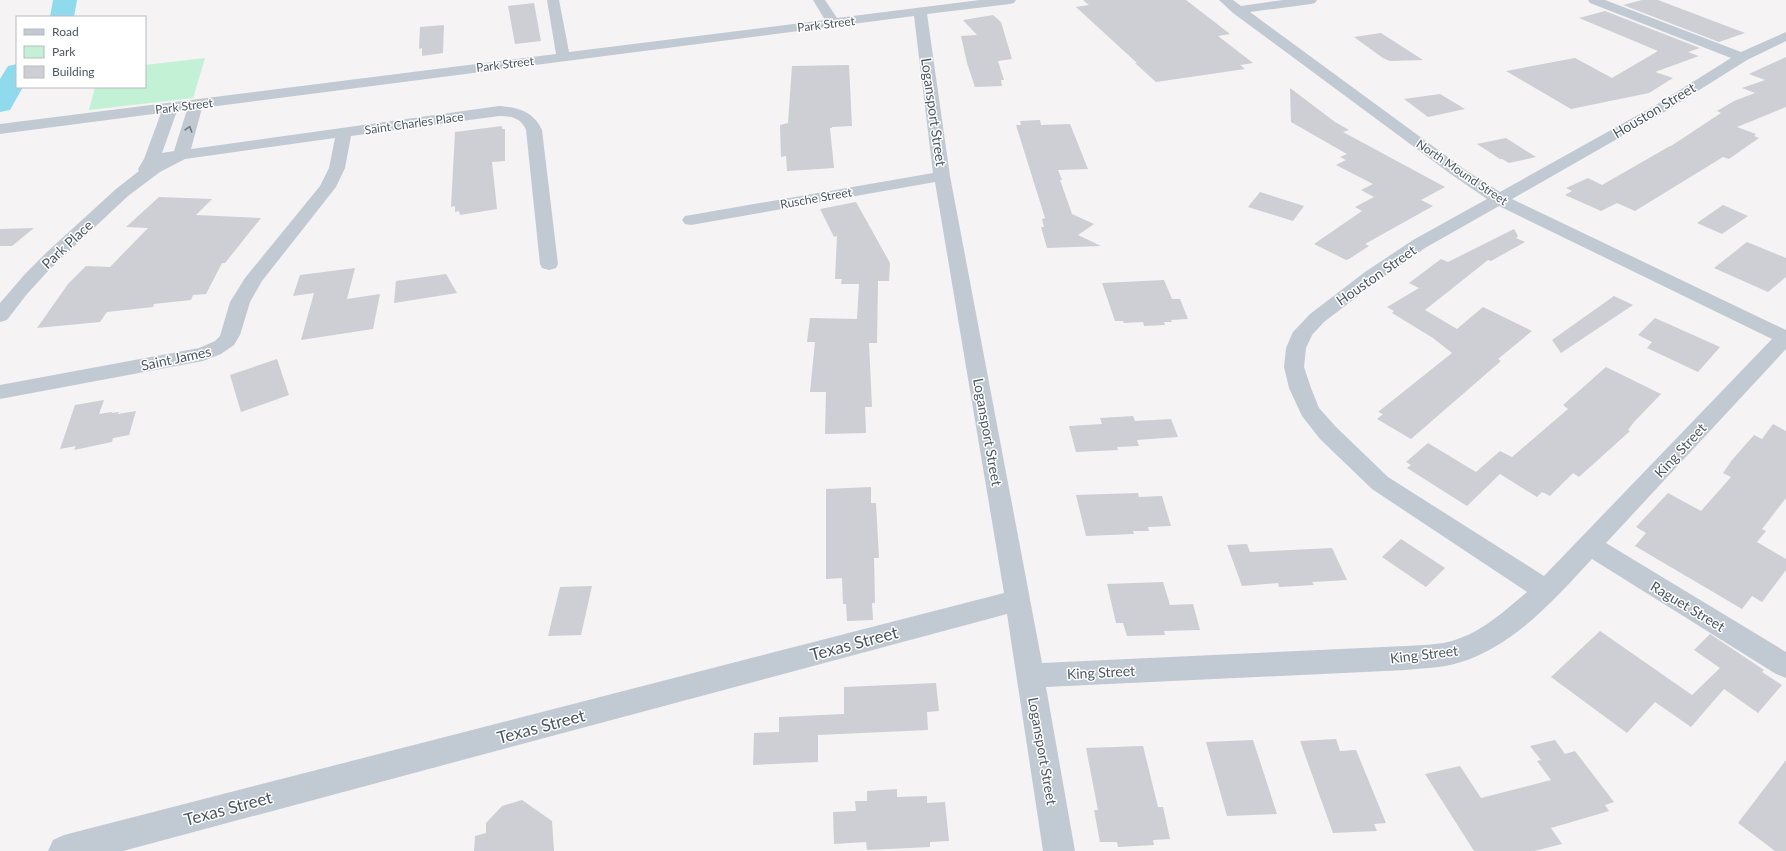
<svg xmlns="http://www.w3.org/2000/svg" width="1786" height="851" font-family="Lato,sans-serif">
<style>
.green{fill:#c3f1d5}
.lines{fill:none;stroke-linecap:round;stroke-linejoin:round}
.river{fill:#90daee;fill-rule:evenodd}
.building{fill:#cdcfd5}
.street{fill:#c1cad2;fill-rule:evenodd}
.oneway{stroke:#6e7983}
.labels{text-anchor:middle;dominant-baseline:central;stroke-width:3;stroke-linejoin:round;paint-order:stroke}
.far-street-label{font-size:12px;fill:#4a5661;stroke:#fff}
.street-label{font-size:14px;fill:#4a5661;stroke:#fff}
.near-street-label{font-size:17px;fill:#4a5661;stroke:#fff}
</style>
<rect width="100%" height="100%" fill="#f5f3f3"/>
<!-- green -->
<polygon class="green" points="205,58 193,98 89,110 95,87 145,87 145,65"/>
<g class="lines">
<!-- river -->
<g class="river">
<polygon points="53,0 77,0 74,17 50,17"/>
<polygon points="17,64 17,87 23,87 10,110 0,112 0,79 8,66"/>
</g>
</g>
<!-- building -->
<g class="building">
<polygon points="1083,0 1186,0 1230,34 1218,36 1253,63 1240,65 1245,69 1156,82 1135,63 1137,63 1076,7 1089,5"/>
<polygon points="1642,0 1658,0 1745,33 1719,42 1623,5"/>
<polygon points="534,3 541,41 515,44 508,6"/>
<polygon points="1605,11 1700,48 1688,52 1699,56 1655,72 1673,78 1649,93 1571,109 1506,71 1575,58 1612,78 1658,51 1579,18"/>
<polygon points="993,15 1001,22 1012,59 998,61 1004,80 1001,80 1002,86 975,87 967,63 961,36 977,35 963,20"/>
<polygon points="444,25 443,53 422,56 422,48 419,49 420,27"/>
<polygon points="1381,33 1423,60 1390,61 1383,58 1354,37"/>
<polygon points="1786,57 1786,107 1737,127 1756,134 1754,136 1759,138 1729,159 1723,157 1635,211 1617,203 1601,211 1565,195 1572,191 1566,188 1588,178 1602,185 1670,146 1671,146 1721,113 1717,111 1734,101 1755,93 1742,88 1765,80 1749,74"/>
<polygon points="849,65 852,126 832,127 832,128 830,128 834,168 787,171 786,156 781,157 780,125 788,123 792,66"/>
<polygon points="1290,88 1335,122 1349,130 1343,132 1445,187 1421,200 1433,206 1365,244 1369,246 1349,259 1346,260 1314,244 1362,211 1355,207 1374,197 1361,190 1373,184 1336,165 1346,160 1340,157 1347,154 1291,122"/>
<polygon points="1440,94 1465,109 1428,117 1404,99"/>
<polygon points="1040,120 1041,125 1070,124 1088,169 1058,170 1062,180 1060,180 1072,214 1094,224 1078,235 1101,246 1047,248 1041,227 1044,227 1042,219 1045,218 1016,125 1021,125 1020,121"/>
<polygon points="502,126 502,129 505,129 505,161 492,162 497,209 460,215 459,211 455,212 455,206 451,207 455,132"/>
<polygon points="1506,138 1536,157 1509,163 1502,159 1500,159 1477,144"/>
<polygon points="1260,192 1304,206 1293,221 1248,207"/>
<polygon points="159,197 212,199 196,215 261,218 225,263 222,263 206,294 193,295 191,300 154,304 153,307 107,312 100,322 37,328 68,284 86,266 110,267 148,228 126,227"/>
<polygon points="856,202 890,263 889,281 878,281 877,343 869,343 872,407 865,407 866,433 825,434 826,392 810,392 815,342 807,342 810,318 857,319 859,284 841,284 842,279 835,279 837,236 834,237 820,209"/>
<polygon points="1723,205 1748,216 1722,234 1697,223"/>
<polygon points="34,228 12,246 0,246 0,229"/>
<polygon points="1514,229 1518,236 1516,238 1525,242 1491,261 1488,260 1425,310 1457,329 1483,307 1532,331 1498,359 1501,361 1411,439 1377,419 1383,414 1378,412 1452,353 1433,338 1392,313 1394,311 1387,307 1419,288 1409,283 1441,259 1448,262"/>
<polygon points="1747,242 1786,258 1786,277 1768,292 1714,268"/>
<polygon points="355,268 347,299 380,294 373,329 301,340 314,293 293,296 300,275"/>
<polygon points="446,274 457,293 394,303 396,281"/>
<polygon points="1164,280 1172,299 1180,299 1188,319 1171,320 1172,322 1164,322 1165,325 1144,326 1143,322 1124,323 1123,321 1115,321 1102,283"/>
<polygon points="1614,296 1633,305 1561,353 1552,340"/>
<polygon points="1655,318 1720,347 1698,372 1647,348 1652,342 1638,335"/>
<polygon points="277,359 289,395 241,412 230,375"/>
<polygon points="1606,367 1661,394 1634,422 1628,430 1630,431 1579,477 1573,473 1550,496 1542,492 1537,497 1500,474 1467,506 1407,468 1411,465 1406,462 1428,443 1476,472 1500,451 1512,457 1568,409 1563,405"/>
<polygon points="104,400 99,414 112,412 112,413 119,412 118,414 136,411 129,435 113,438 112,442 74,450 76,446 60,449 75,405"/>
<polygon points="1133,416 1135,421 1171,419 1178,437 1137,440 1139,446 1117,447 1118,450 1076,452 1069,426 1102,424 1100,418"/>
<polygon points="1773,424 1786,431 1786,498 1762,529 1766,531 1757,542 1786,559 1786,570 1762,602 1752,596 1742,609 1635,546 1646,533 1636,527 1668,493 1701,511 1731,477 1723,473 1732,460 1754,435 1762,439"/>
<polygon points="871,487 871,503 876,503 879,558 874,558 875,603 872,603 873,620 847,621 846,604 843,604 842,578 826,579 826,489"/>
<polygon points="1138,493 1139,497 1162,496 1171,526 1148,527 1149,531 1133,531 1134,534 1086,536 1076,495"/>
<polygon points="1401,539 1445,568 1426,587 1382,557"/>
<polygon points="1247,544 1250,552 1332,548 1347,580 1312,582 1314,585 1279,587 1278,583 1242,586 1227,545"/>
<polygon points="1163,582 1170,605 1193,604 1200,630 1164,631 1165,635 1127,636 1123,623 1116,623 1107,584"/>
<polygon points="592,586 581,635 548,636 560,587"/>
<polygon points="1600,631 1692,695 1720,668 1694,650 1710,634 1764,670 1762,672 1782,685 1758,713 1724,689 1691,727 1655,702 1627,733 1551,677"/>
<polygon points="936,683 939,711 927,712 928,730 818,735 818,762 753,765 754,733 779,732 779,717 844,714 844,687"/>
<polygon points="1336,739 1340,751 1356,750 1386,823 1374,824 1377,831 1333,833 1300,741"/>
<polygon points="1253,740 1277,814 1227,816 1206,742"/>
<polygon points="1555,740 1565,754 1575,751 1614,802 1605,805 1609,811 1551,828 1562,844 1534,851 1474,851 1425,774 1460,766 1481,798 1551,780 1537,761 1541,760 1530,746"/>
<polygon points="1143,746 1158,807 1163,807 1170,839 1153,840 1154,845 1118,847 1117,842 1100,842 1094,810 1098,810 1086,748"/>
<polygon points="1786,760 1786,851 1775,851 1738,823"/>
<polygon points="897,789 897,797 927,796 927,803 945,802 949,841 930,842 930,847 867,850 866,842 834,844 833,812 856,811 855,801 867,801 867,791"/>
<polygon points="522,800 552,821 554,851 474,851 475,836 486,833 486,823 502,806"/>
</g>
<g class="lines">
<!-- street -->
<path class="street" d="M547 0H559L569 52 825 20 813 0H825L837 18 980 0H1016L1014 3 1010 4 927 14 950 176 1042 663 1406 646C1422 645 1440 645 1455 640 1482 632 1506 610 1527 592L1372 489 1320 439 1302 416 1289 388 1284 367 1286 348 1293 332 1310 314 1365 272 1413 240 1487 199 1452 175 1233 13 1219 0H1233L1241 6 1283 0H1317L1315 3 1311 4 1250 12 1464 169 1500 192 1656 105 1731 58 1590 3 1588 0H1605L1741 52 1786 32V41L1747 60 1666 111 1512 199 1786 330V349L1606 543 1786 652V678L1776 674 1592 559C1553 601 1514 646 1458 663 1441 668 1423 668 1406 670L1046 687 1075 851H1043L1007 614 123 851H48L53 840 64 835 1004 593 935 182 691 225 685 224 682 220 685 216 691 215 933 173 914 16 202 108 191 149 499 106C518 107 534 112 542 130L558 264 556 268 549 270 542 268 540 264 526 130C521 118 511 116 499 116L351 136 345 168 336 187 262 281 250 302 240 335 234 345 221 354 203 361 0 399V385L199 348 215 341 220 336 230 302 245 278 320 186 329 168 335 138 185 159 160 172 128 196 49 270 27 294 7 320 0 322V303L25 274 48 251 116 189 139 171 138 169 144 159 161 113 0 134V124L556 54ZM187 110 174 151 162 153 177 111ZM1499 206 1772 339 1544 576 1388 477 1336 427 1319 408 1311 388 1304 367 1306 348 1312 335 1324 322 1379 280 1425 248Z"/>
</g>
<!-- one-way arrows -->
<defs><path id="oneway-chevron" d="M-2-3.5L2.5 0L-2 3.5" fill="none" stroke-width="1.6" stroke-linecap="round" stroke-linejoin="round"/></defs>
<use class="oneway" href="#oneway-chevron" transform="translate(189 129) rotate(-73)"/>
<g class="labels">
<!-- far-street labels -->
<g class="far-street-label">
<text transform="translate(826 24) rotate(-7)">Park Street</text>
<text transform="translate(505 64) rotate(-7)">Park Street</text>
<text transform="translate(184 106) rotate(-7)">Park Street</text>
<text transform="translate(414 123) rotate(-8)">Saint Charles Place</text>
<text transform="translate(1462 172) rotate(34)">North Mound Street</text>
<text transform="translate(816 198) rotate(-10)">Rusche Street</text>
</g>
<!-- street labels -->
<g class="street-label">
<text transform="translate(1654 110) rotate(-31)">Houston Street</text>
<text transform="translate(934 112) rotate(82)">Logansport Street</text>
<text transform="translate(67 244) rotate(-43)">Park Place</text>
<text transform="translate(1376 275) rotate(-35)">Houston Street</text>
<text transform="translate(176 358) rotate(-12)">Saint James</text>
<text transform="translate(988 432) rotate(80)">Logansport Street</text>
<text transform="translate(1680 450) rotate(-47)">King Street</text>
<text transform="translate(1688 606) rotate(31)">Raguet Street</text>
<text transform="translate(1424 654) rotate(-7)">King Street</text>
<text transform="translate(1101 672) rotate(-3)">King Street</text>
<text transform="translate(1043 751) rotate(80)">Logansport Street</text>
</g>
<!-- near-street labels -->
<g class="near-street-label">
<text transform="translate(854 643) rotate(-15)">Texas Street</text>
<text transform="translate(541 726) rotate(-15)">Texas Street</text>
<text transform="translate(228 808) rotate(-15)">Texas Street</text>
</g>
</g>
<!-- legend -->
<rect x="16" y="16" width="130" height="72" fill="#ffffff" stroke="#b7bbc0"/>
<rect x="24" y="29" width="20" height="6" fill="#c1cad2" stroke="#b7bbc0"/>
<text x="52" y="36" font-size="12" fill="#4a5661">Road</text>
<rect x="24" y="46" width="20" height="12" fill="#c3f1d5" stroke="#b7bbc0"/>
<text x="52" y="56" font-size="12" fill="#4a5661">Park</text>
<rect x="24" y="66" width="20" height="12" fill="#cdcfd5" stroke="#b7bbc0"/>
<text x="52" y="76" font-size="12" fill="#4a5661">Building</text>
</svg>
